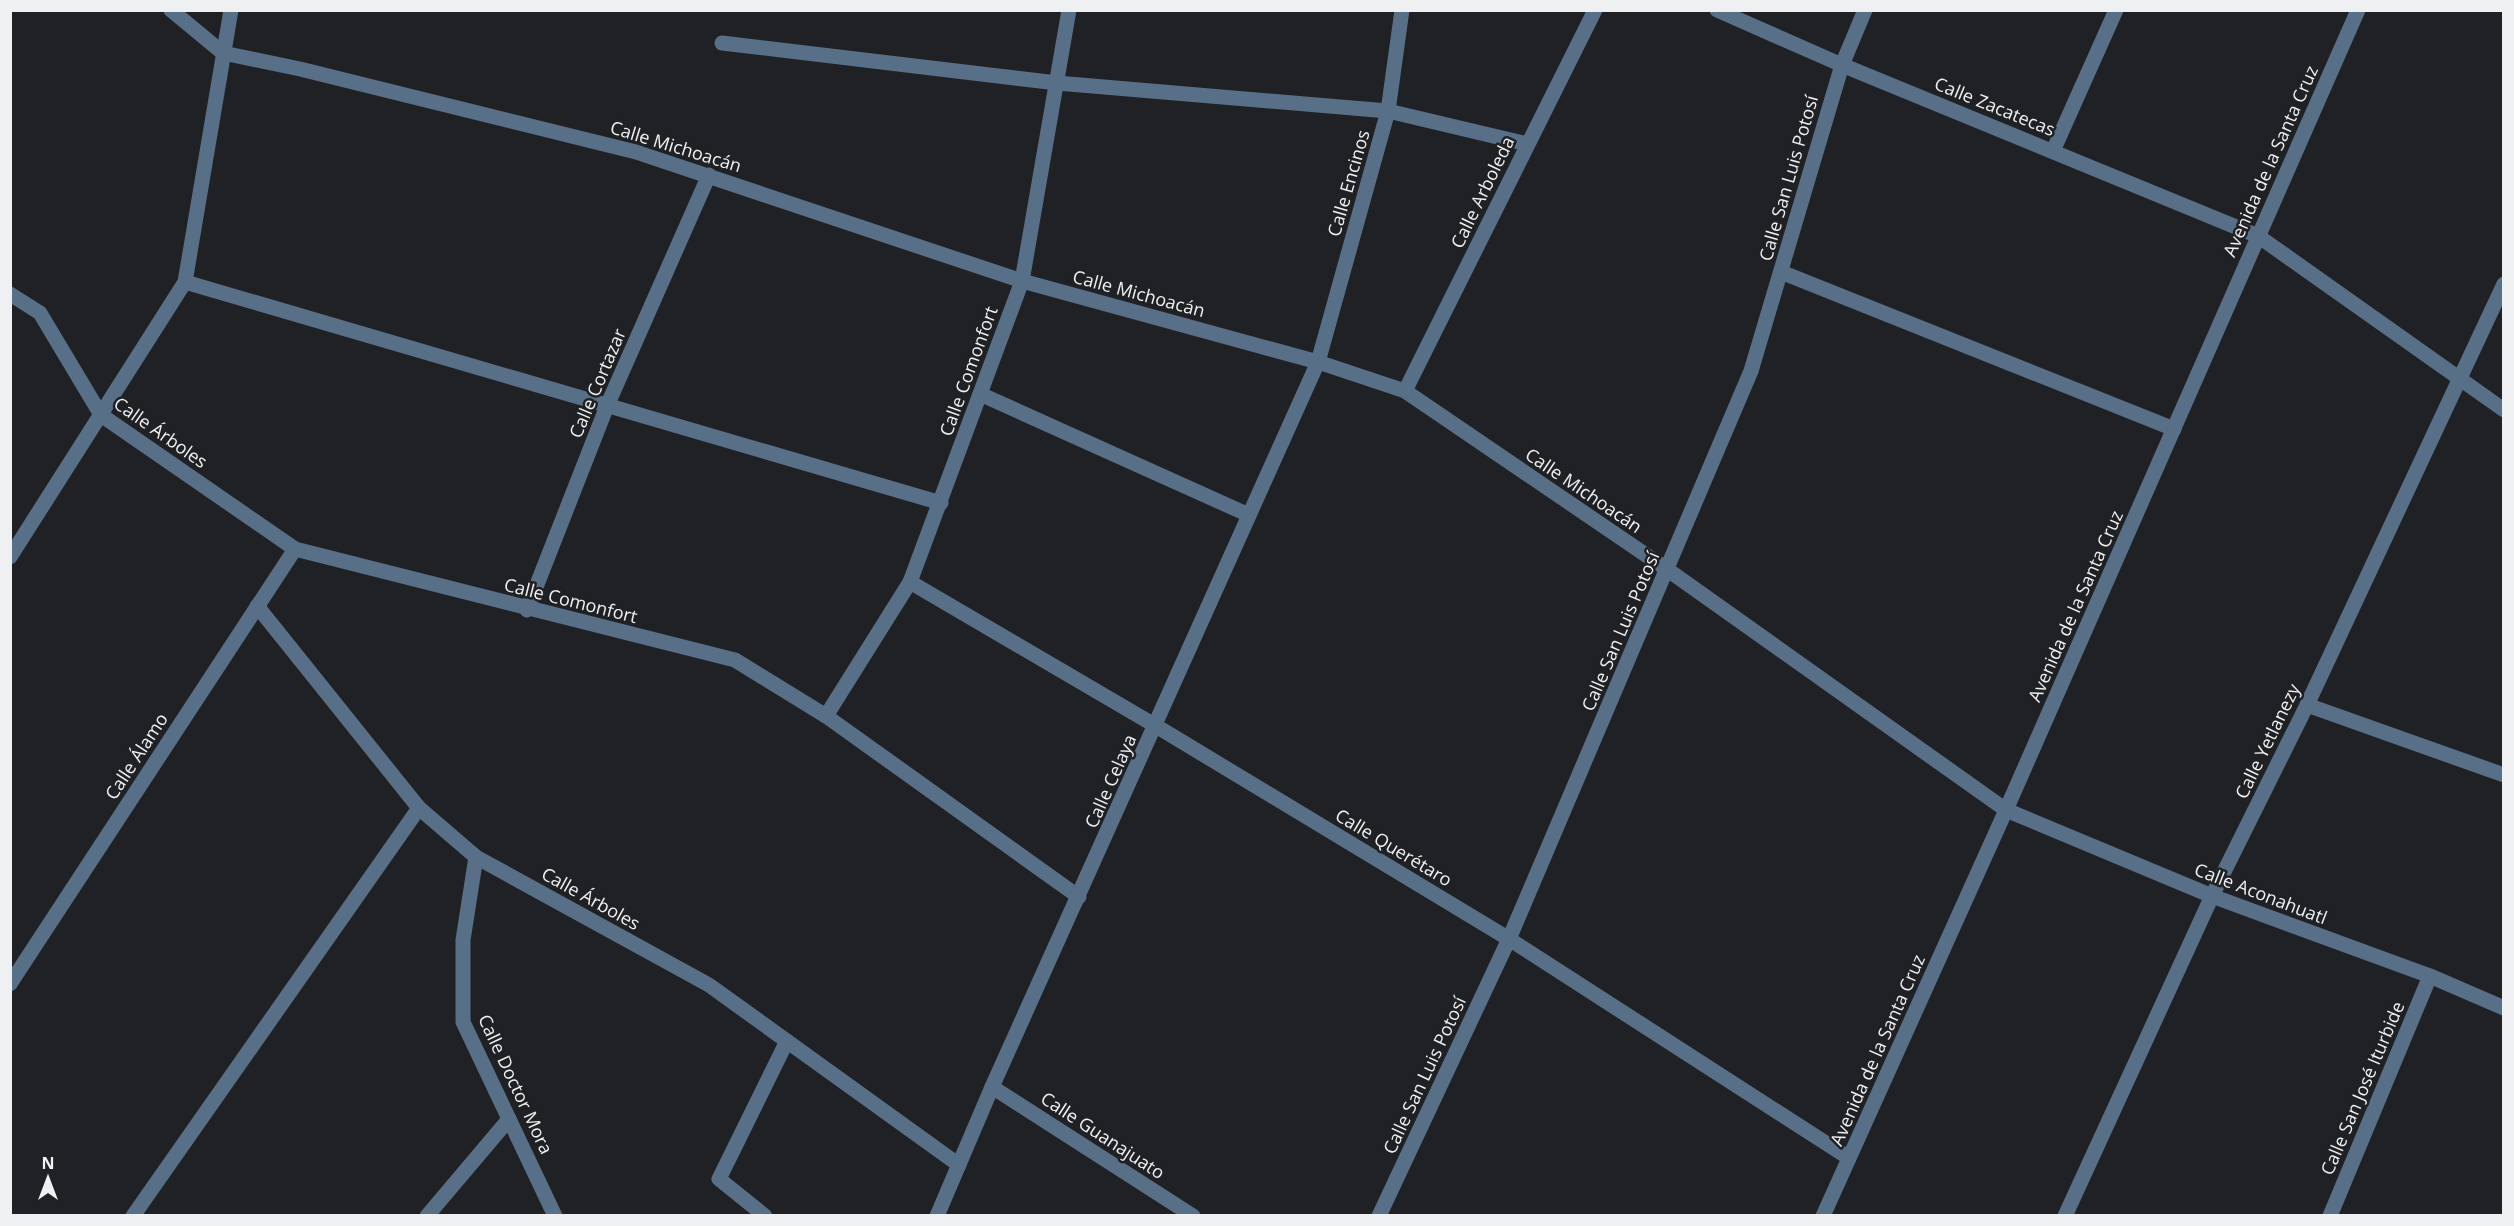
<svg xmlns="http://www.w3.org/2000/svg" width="2514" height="1226" font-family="'Open Sans',sans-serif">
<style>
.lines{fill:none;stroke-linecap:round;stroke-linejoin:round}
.minor{stroke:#576f87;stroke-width:15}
.labels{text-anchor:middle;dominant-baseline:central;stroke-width:5;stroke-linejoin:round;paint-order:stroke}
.street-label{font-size:18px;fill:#eff0f2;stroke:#1f2124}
</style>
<rect width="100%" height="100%" fill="#1f2124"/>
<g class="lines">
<!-- minor -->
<g class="minor">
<polyline points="171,10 223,53 300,69 636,152 1022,281 1318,362 1405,391 1668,570 2006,810 2212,896 2430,976 2504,1008"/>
<polyline points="1717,10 1842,65 2258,236 2504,410"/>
<polyline points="722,43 1057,83 1388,111 1527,144"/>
<polyline points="2053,151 2116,10"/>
<polyline points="1781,272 2174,429"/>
<polyline points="185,282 941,503"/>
<polyline points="10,294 40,313 101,415 295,549 735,660 826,716 1079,897"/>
<polyline points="1405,391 1595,10"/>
<polyline points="980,394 1249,515"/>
<polyline points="10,557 185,282 231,10"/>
<polyline points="910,582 1156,726 1509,939 1849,1158"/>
<polyline points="257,606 419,808 476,857 709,985 959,1165"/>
<polyline points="527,610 607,406 709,175"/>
<polyline points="2307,705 2504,775"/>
<polyline points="826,716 910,582 1022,281 1069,10"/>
<polyline points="476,857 463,940 463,1022 555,1216"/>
<polyline points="10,984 295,549"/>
<polyline points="992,1087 1193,1216"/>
<polyline points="133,1216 419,808"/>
<polyline points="427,1216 509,1119"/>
<polyline points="765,1216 719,1179 787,1041"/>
<polyline points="937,1216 992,1087 1318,362 1388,111 1402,10"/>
<polyline points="1379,1216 1509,939 1751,371 1842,65 1865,10"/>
<polyline points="1823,1216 2006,810 2358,10"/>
<polyline points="2065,1216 2212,896 2307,705 2504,284"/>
<polyline points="2330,1216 2430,976"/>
</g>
</g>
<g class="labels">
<!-- street labels -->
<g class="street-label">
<text transform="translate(1995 106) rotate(22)">Calle Zacatecas</text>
<text transform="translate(676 146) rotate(17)">Calle Michoacán</text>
<text transform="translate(2270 161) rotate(-66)">Avenida de la Santa Cruz</text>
<text transform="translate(1788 178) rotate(-74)">Calle San Luis Potosí</text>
<text transform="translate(1348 183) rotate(-74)">Calle Encinos</text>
<text transform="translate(1482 192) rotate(-64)">Calle Arboleda</text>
<text transform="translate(1139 293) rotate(15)">Calle Michoacán</text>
<text transform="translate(968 371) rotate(-70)">Calle Comonfort</text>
<text transform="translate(597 383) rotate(-67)">Calle Cortazar</text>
<text transform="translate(161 432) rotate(35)">Calle Árboles</text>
<text transform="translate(1584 490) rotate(34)">Calle Michoacán</text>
<text transform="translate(571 600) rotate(14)">Calle Comonfort</text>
<text transform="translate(2075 606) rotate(-66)">Avenida de la Santa Cruz</text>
<text transform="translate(1620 631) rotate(-67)">Calle San Luis Potosí</text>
<text transform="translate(2267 741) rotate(-64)">Calle Yetlanezy</text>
<text transform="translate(136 756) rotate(-57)">Calle Álamo</text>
<text transform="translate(1110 781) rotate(-66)">Calle Celaya</text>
<text transform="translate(1394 847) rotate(31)">Calle Querétaro</text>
<text transform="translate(2261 893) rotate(21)">Calle Aconahuatl</text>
<text transform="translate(591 898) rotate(29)">Calle Árboles</text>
<text transform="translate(1877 1050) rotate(-66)">Avenida de la Santa Cruz</text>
<text transform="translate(1424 1075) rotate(-65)">Calle San Luis Potosí</text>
<text transform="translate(516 1084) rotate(65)">Calle Doctor Mora</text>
<text transform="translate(2362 1088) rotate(-67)">Calle San José Iturbide</text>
<text transform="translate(1103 1135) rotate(33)">Calle Guanajuato</text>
</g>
</g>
<!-- border -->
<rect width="2514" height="1226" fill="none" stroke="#eff0f2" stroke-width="24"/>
<!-- north arrow -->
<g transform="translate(48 1178)" stroke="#1f2124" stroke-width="4.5" paint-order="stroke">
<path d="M0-4.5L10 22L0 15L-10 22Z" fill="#eff0f2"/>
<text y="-9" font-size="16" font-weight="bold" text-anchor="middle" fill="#eff0f2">N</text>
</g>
</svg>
